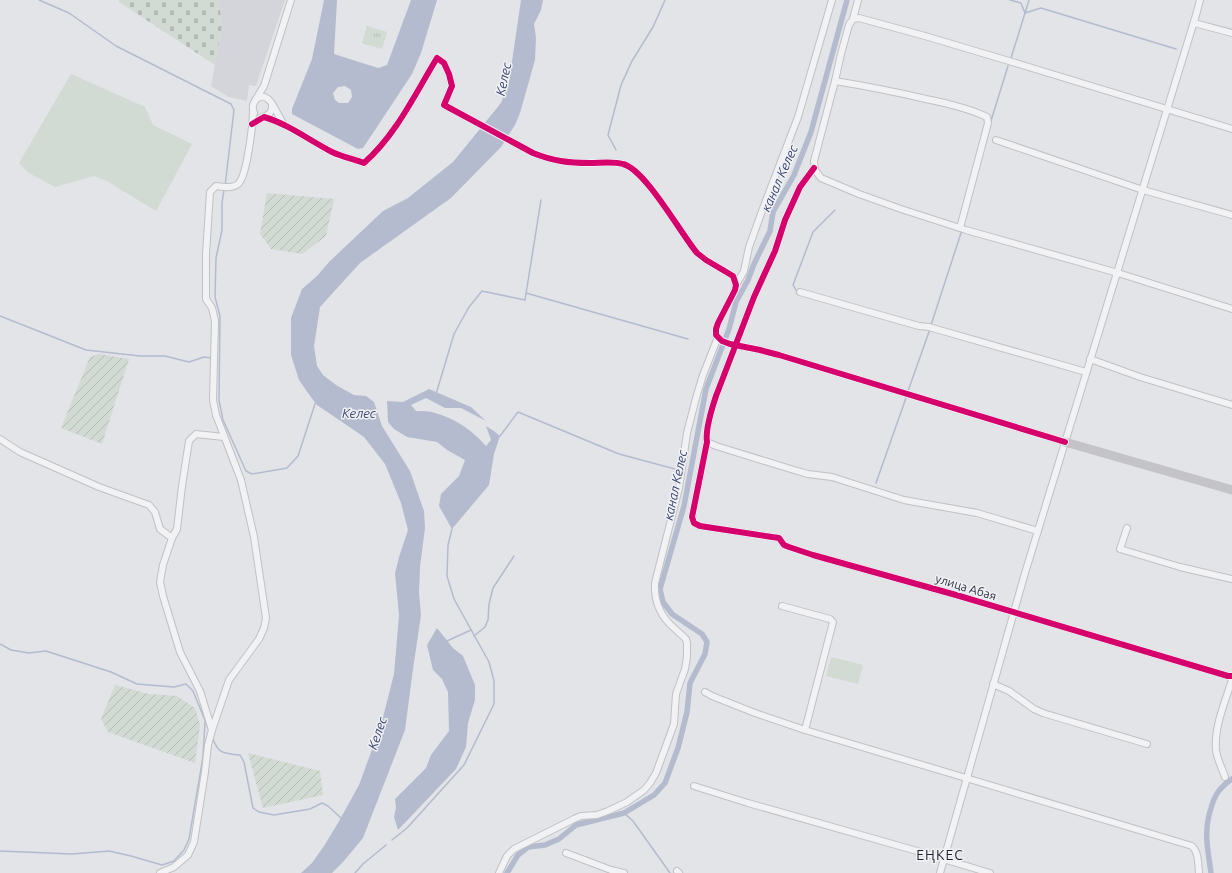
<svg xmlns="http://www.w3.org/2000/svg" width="1232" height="873" font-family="Ubuntu,sans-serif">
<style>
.built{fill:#d3d5db}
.grass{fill:url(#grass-tufts)}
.cemetery{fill:url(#cemetery-stones)}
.park{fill:#d2dad4}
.garden{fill:url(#garden-furrows)}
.water{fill:#b4bbce;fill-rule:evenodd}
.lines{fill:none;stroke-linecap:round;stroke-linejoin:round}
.stream{stroke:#b4bbce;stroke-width:1.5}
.canal{stroke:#b4bbce;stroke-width:5.5}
.minor-casing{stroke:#bfc1c4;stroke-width:8}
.minor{stroke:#f2f2f4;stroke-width:6}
.secondary{stroke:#c4c4c8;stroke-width:9}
.cycleway-casing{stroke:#f1f2f6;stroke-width:8}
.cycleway{stroke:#d6006c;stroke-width:6}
.labels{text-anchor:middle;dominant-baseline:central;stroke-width:3;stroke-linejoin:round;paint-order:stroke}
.street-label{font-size:12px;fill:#2c2e3e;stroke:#f1f2f6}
.water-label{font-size:13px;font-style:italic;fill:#3a456e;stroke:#f1f2f6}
.quarter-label{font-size:14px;letter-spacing:1px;fill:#1e1f2f;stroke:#f1f2f6}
</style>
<defs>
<pattern id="grass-tufts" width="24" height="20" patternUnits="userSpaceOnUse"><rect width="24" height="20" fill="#d2dad4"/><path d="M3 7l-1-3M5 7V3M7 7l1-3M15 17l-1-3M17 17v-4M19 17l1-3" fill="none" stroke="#b4bbb7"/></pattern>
<pattern id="cemetery-stones" width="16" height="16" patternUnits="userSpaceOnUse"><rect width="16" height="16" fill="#d2dad4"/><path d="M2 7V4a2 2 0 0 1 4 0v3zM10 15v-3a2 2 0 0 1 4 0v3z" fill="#b4bbb7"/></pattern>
<pattern id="garden-furrows" width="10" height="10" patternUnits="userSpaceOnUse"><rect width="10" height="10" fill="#d2dad4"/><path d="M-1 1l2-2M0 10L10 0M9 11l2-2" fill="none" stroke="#b4bbb7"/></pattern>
</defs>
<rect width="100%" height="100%" fill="#e2e4e7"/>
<!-- built -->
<polygon class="built" points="219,0 285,0 256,86 249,85 247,101 229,97 211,86 222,26"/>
<!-- grass -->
<polygon class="grass" points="367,26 387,32 382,49 362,43"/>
<!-- cemetery -->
<polygon class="cemetery" points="119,0 219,0 222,26 215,65 119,2"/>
<!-- park -->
<g class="park">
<polygon points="71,74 145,107 153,125 192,144 156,211 107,181 94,176 55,187 29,173 19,163"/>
<polygon points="831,657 863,665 858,684 826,676"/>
</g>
<!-- garden -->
<g class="garden">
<polygon points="267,193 334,199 326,236 302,254 271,249 260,234"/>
<polygon points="99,354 129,359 102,444 61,428 90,357"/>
<polygon points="115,685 149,694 177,696 195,708 200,725 195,763 108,732 101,719"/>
<polygon points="248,753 320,771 323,795 263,808"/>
</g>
<!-- water -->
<g class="water">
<path d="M324 0H337L334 54 378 68 387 65 411 0H437L421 53 412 74 363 148 358 149 292 114V109L312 59ZM345 86 351 90 352 97 348 103H339L335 100 333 93 338 87Z"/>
<polygon points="521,0 543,0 541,10 534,24 536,38 535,60 520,113 515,125 501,147 451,198 360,263 320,307 314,346 317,366 323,375 336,385 354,395 366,396 374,402 382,426 410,471 424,511 425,528 420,567 419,593 421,615 413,669 405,730 363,838 343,862 332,873 301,873 312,863 324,846 338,823 359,785 381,725 394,674 399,615 395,573 399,557 408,530 401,503 385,464 364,437 317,405 308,393 299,380 291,355 291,318 302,289 317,276 329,262 383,211 408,198 453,162 501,103 509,82"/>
<path d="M429 389 471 407 486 421 461 408H445L426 398 411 405 416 411C422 411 429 411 435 413 455 418 473 431 486 446L491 440 486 426 494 431 500 436 494 454 489 485 452 529 439 506 441 494 459 476 465 460 447 450 437 442 407 437 394 429 388 422 387 401 403 402Z"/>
<polygon points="437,628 453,648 463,656 475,685 475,700 468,723 466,747 456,769 398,830 394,817 396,808 395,799 426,768 431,755 449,731 448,692 442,679 433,670 427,645"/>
</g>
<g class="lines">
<!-- stream -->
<g class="stream">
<polyline points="39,0 69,13 116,46 231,104 234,110 225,186"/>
<polyline points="1010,0 1021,3 1025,13 1011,58"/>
<polyline points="1025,13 1041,8 1176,49"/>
<polyline points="1025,13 1029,0"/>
<polyline points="990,124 1008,66"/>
<polyline points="616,150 608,135 621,85 632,61 653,27 665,0"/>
<polyline points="224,190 222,203 222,230 216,258 215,297 220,316 219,400 223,420 246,471 252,474 287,468 298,456 316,401"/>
<polyline points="797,292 793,285 813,232 835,210"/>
<polyline points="526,293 688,339"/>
<polyline points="0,316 86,350 140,356 165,356 189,362 204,357 212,358"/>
<polyline points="931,325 962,230"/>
<polyline points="908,391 930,329"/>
<polyline points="436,394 454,334 469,307 482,291 525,300 541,200"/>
<polyline points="500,436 518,412 619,454 675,469"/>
<polyline points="876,483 907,395"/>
<polyline points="474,636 485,627 488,620 489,604 493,588 514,556"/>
<polyline points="447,641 471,630"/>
<polyline points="0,644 11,650 29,653 46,651 111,672 137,684 174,687 186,684 193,691 209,730"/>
<path d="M212 737C219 755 223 753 240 755L244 762 253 808 259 812 274 815 310 809 322 803 328 806 341 818"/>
<polyline points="624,813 633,821 670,873"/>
<polyline points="392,840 407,828 464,765 494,704 494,681 489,662 454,599 447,576 448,545 452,529"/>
<polyline points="0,851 72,854 109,851 131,856 162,865 174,861 184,850 189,839 203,757 205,722"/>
<polyline points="355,873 363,864 386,845"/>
</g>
<!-- canal -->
<g class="canal">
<polyline points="507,873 518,855 528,847 545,845 559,839 576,825 624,813 654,795 665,783 678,748 687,712 690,683 705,654 707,642 702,634 672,614 663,602 660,589 684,506 706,389 729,329 736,302 748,280 754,264 770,231 773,212 794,175 811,132 847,0"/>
<path d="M1211 873C1208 849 1203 833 1211 808 1215 794 1220 787 1232 779"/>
</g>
<!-- minor casing -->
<g class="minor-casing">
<g id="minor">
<polyline points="858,0 853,19 849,25 841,54 835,81 814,161 815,170 821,178 859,194 901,209 966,230 1118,273 1232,309"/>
<polyline points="853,19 859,18 925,36 1009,61 1232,129"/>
<polyline points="1194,23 1232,33"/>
<path d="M835 81C866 86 896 92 926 99 946 103 968 108 987 117L988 123 960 228"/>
<polyline points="256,99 264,86 291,0"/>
<path d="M254 113C249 102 261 91 269 100 275 106 278 116 283 123"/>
<path d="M262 117C269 116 273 111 272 104"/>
<path d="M252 124 264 117C288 124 309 140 332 152 343 157 353 159 364 163 396 135 415 94 437 58L444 63 449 74 452 86 444 105 533 153C553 161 568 163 590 163 600 163 613 161 623 164 646 170 681 234 697 253L706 260 733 276 736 285 735 290 718 323 716 329V335L722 341 730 344 760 350 779 355 1065 442"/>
<polyline points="996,140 1143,190 1232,215"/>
<path d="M814 168 800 187 785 220 775 251 754 297 716 396C712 408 705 430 707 442L692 517 694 523 700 526 779 538 784 545 789 547 813 555 956 595 1228 676H1232"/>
<polyline points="736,285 744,271 749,247 762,211 798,117 832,0"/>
<polyline points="800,292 873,313 919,326 929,327 1086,372"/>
<polyline points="1090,359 1140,377 1232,405"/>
<polyline points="0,439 20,452 99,487 149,505 155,512 160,529 172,538"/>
<polyline points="707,442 716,446 794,470 808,474 832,477 904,500 977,513 1038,531"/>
<polyline points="1127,528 1120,549 1180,567 1232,579"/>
<polyline points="782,606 830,619 833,622 805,730"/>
<polyline points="993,684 1009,691 1034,709 1043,713 1147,744"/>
<path d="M705 692 712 696 755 713 805 730 966 778 1192 846C1199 853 1198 864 1199 873"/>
<polyline points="212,730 200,691 180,652 163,596 160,582 163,565 172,538 177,529 182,486 189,441 196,434 224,437"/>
<path d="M1225 777C1222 768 1217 759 1216 750 1214 727 1225 702 1232 680"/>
<polyline points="694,786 748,803 910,849 990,873"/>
<polyline points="566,853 611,870 624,873"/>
<polyline points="677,871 679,873"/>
<path d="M160 873 174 867 188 855 194 842 205 772 208 745 212 730 229 680 259 639 264 628 266 618 254 537 241 480 216 415 213 400 215 321 212 308 206 299V254L210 192 216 186C223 187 232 189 238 184 247 177 253 123 253 110"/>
<path d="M499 873 507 856 514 849 574 819 581 816 597 815 608 811 627 802 644 790 650 783 656 773 674 724 676 694 685 669 687 657V643L686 639C682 635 678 632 674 628 660 616 654 601 655 583L679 488 687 433 696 398 703 375 718 337"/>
<polyline points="940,873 1025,573 1196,15 1200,0"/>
</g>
</g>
<!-- minor -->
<use href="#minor" class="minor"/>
<!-- secondary -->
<polyline class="secondary" points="1065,442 1232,490"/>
<!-- cycleway casing -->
<g class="cycleway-casing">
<g id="cycleway">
<path d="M252 124 264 117C288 124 309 140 332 152 343 157 353 159 364 163 396 135 415 94 437 58L444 63 449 74 452 86 444 105 533 153C553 161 568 163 590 163 600 163 613 161 623 164 646 170 681 234 697 253L706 260 733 276 736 285 735 290 718 323 716 329V335L722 341 730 344 760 350 779 355 1065 442"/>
<path d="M814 168 800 187 785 220 775 251 754 297 716 396C712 408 705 430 707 442L692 517 694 523 700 526 779 538 784 545 789 547 813 555 956 595 1228 676H1232"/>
</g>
</g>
<!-- cycleway -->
<use href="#cycleway" class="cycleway"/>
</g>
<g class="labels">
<!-- street labels -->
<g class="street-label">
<text transform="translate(966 587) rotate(17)">улица Абая</text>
</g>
<!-- water labels -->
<g class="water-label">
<text transform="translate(503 79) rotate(-78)">Келес</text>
<text transform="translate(779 178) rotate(-66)">канал Келес</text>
<text x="359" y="413">Келес</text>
<text transform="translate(675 485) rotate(-78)">канал Келес</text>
<text transform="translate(377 733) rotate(-71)">Келес</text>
</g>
<!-- quarter labels -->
<g class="quarter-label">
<text x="940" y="855">ЕҢКЕС</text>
</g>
</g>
</svg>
